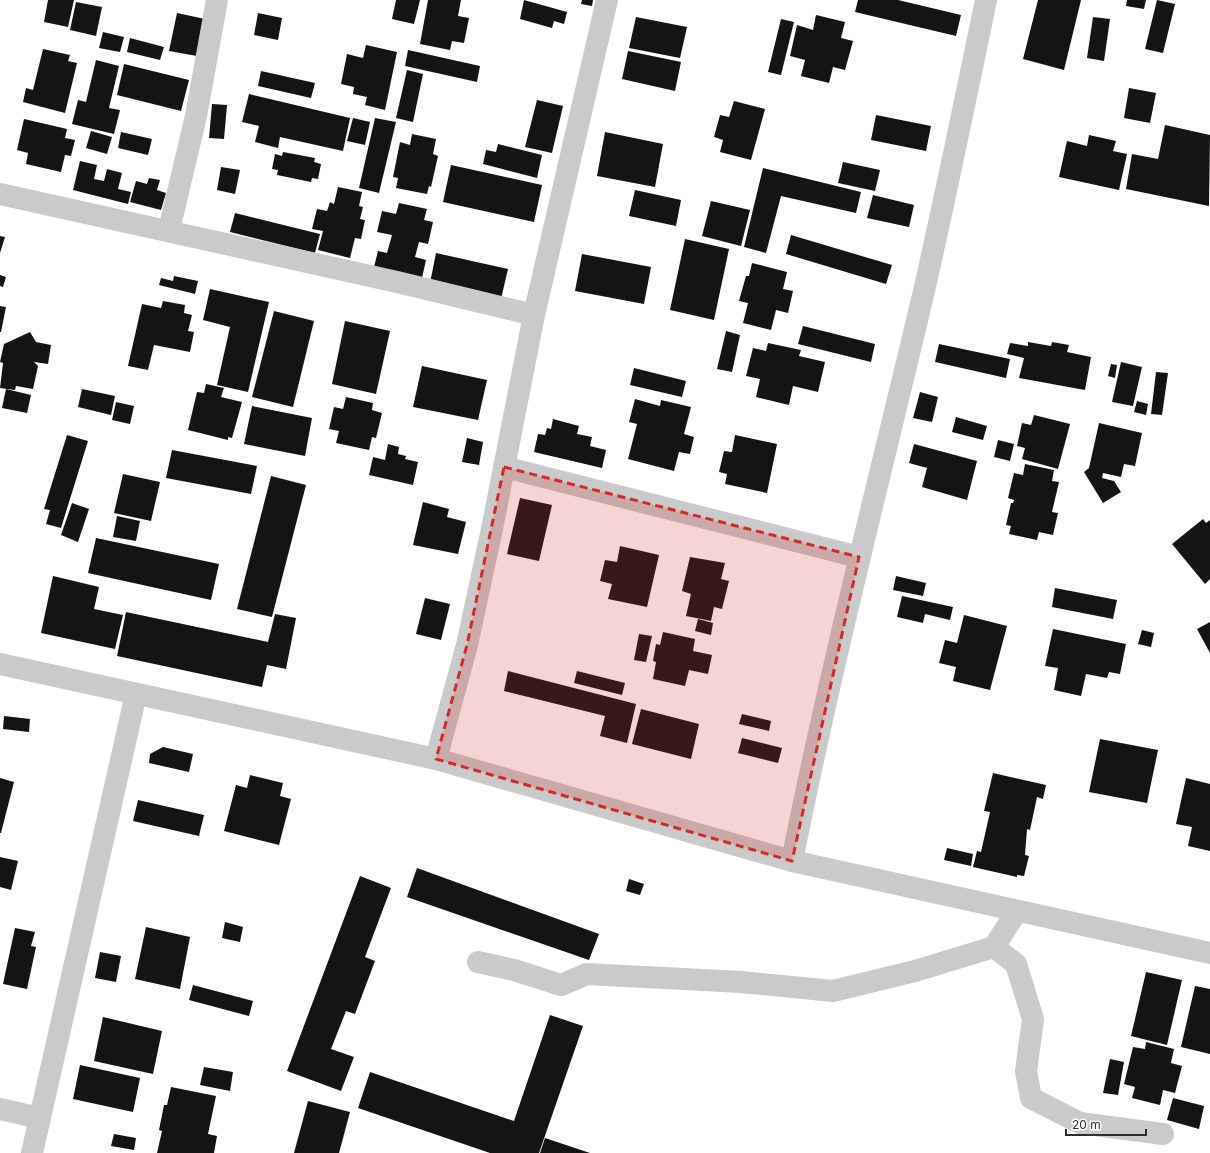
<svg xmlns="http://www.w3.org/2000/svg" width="1210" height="1153" font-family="Inter,sans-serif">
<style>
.building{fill:#141414}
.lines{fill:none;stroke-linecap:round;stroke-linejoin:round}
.minor{stroke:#cacaca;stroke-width:22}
.marked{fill:#d62828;fill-opacity:0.2;stroke:#d62828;stroke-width:3;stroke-dasharray:8 5;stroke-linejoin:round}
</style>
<rect width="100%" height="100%" fill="#fff"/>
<!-- building -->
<g class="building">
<polygon points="48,0 74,0 68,27 44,22"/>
<polygon points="396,0 420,0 414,24 392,19"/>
<polygon points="428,0 461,0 458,16 469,18 464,43 452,41 450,50 420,44"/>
<polygon points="524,0 567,12 564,24 554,21 552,28 520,19"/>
<polygon points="582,0 593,0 592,6 581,4"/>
<polygon points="858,0 898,0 961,15 956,36 855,12"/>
<polygon points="1038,0 1081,0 1064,70 1023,59"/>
<polygon points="1127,0 1146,0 1144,9 1126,6"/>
<polygon points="1157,0 1175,4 1163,53 1145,49"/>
<polygon points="76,2 102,7 96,36 70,30"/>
<polygon points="177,13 205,19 197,56 169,51"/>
<polygon points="258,13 282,18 278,40 254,35"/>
<polygon points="816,15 845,22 841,38 853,41 845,70 833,67 829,83 801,76 805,60 790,56 797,25 813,30"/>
<polygon points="636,17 687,27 680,58 629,48"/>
<polygon points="1093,17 1110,19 1104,61 1087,58"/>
<polygon points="781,19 794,22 781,75 768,72"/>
<polygon points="103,32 124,37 120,52 99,48"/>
<polygon points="130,38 164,47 160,60 127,52"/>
<polygon points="366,45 397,52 385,110 365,105 367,97 353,94 354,87 341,84 347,54 363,58"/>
<polygon points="43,49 70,55 68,61 77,63 65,113 23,102 26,88 33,90"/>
<polygon points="408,50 480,66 477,82 405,66"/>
<polygon points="628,51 681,62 675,91 622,79"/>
<polygon points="96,60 119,66 109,108 120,110 114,134 72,124 78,100 86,102"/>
<polygon points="124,64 189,80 181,111 117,95"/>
<polygon points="407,70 423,74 413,122 396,118"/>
<polygon points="261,71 315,83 311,98 258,86"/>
<polygon points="1129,88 1156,93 1150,123 1124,118"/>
<polygon points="249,94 350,118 343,151 280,137 278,148 255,142 259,126 242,122"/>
<polygon points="537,100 563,106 552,153 525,147"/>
<polygon points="734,101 765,109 751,160 720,152 723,140 714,137 720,115 729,117"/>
<polygon points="212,104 227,105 224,139 209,138"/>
<polygon points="876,115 931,126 926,151 871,140"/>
<polygon points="353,118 370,122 365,145 347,141"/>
<polygon points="375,118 396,122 379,193 359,188"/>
<polygon points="24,119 67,129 65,138 75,140 71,156 65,155 61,172 26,164 28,153 17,150"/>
<polygon points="1165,125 1210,135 1209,206 1126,189 1132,154 1158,159"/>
<polygon points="91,131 112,137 107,154 86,148"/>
<polygon points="121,132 152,139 148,155 118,148"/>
<polygon points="605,132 663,144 655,187 597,176"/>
<polygon points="412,134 436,139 433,154 438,156 431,187 429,186 427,194 396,188 398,178 393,177 400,142 410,145"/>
<polygon points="1089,135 1116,141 1113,151 1127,154 1119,190 1059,177 1067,141 1087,146"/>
<polygon points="498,144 542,155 537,178 483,164 486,150 496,152"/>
<polygon points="283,152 315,158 314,162 321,164 318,179 312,178 311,182 277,175 278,170 272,169 275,154 282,156"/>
<polygon points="80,161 97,165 94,179 104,181 107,169 122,173 118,189 131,192 128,204 73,190"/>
<polygon points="843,162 880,170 875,191 838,183"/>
<polygon points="451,165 542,185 534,222 443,202"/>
<polygon points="221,167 240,170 235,194 217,190"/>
<polygon points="763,168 861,192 856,213 781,196 766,253 744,247"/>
<polygon points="149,178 160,180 157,190 166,193 161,210 130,202 136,181 147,184"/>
<polygon points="338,187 362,192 359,206 363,207 360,219 365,220 361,239 355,238 350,258 318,250 323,231 312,229 317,209 327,211 330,202 334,204"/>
<polygon points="635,190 681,200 676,226 629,216"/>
<polygon points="873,195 914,205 909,227 867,218"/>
<polygon points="711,201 750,210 741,246 702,236"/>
<polygon points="399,203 427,209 424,220 433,222 428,244 419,242 415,257 426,260 422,278 374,267 378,251 387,253 392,235 377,232 382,211 396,214"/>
<polygon points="235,213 320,234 315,253 230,232"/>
<polygon points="791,235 892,265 886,284 786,254"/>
<polygon points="0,236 5,237 0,253"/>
<polygon points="685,239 729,249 714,320 670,310"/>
<polygon points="436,253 508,269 501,299 430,283"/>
<polygon points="582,254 651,267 644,304 575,291"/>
<polygon points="752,263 787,272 783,289 793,291 788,313 776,310 771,330 743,323 748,303 739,301 746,276 749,276"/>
<polygon points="0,275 6,277 3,287 0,286"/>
<polygon points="174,276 198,281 195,294 159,285 161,278 173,281"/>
<polygon points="210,289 269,302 248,392 217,385 230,327 203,320"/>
<polygon points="163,301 185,305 184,313 192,315 188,331 194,332 190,352 154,345 148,370 128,366 142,304 161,308"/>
<polygon points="0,306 6,307 1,332 0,332"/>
<polygon points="274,311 314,321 293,407 252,397"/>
<polygon points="345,321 390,331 376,394 332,384"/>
<polygon points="803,326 875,344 871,362 798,344"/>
<polygon points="726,331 740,335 732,372 717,369"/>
<polygon points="30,332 36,342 51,345 48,364 34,362 38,366 33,389 16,386 15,390 0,388 3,363 0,362 4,344"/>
<polygon points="1028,342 1051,346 1052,342 1069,345 1067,352 1091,357 1085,390 1019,378 1024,358 1007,354 1010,343 1028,346"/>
<polygon points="768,343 801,350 799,356 825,362 818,392 793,386 789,405 756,397 760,379 746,376 753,348 766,351"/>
<polygon points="939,344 1010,359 1006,378 935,362"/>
<polygon points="1121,362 1142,367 1133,406 1112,402"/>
<polygon points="1111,364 1117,365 1115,378 1108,376"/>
<polygon points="422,366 487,380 478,420 413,407"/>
<polygon points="634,368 686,381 682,397 630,385"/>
<polygon points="1156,372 1168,373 1162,415 1151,414"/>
<polygon points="206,384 224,388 221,397 242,402 232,438 228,437 228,440 188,430 197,392 204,393"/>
<polygon points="6,389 31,395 27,413 2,408"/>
<polygon points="82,389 115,396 111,415 78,407"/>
<polygon points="920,392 938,397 932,422 913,418"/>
<polygon points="346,397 373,403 372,410 382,413 376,438 372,437 369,450 336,443 339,431 329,429 334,407 343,409"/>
<polygon points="635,399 660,406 661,400 691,407 684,434 694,437 690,454 679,452 674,471 628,459 637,424 629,422"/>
<polygon points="1137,401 1148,404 1146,415 1134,412"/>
<polygon points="116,402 134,406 130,424 112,420"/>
<polygon points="252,406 312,418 305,456 244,444"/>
<polygon points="1034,415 1070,424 1058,469 1022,459 1025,448 1017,446 1022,423 1031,425"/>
<polygon points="956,417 987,426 983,440 952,432"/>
<polygon points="553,419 579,426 577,434 592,437 590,446 606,450 602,468 534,452 538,434 545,435 547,428 551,429"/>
<polygon points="1099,423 1142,433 1135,466 1124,464 1121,477 1103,473 1102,478 1114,481 1121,492 1103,503 1084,472 1089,468"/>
<polygon points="67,435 88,441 61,528 46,524 50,510 44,509"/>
<polygon points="735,435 777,444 767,493 725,484 727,474 719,472 724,451 732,452"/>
<polygon points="467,438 483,442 479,465 462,462"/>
<polygon points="998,440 1014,444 1010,461 994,457"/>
<polygon points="388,444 399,447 398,454 406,456 405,459 418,462 413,485 369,475 373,457 385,460"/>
<polygon points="914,444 977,461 967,500 922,487 927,468 909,463"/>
<polygon points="172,450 257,466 251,494 166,478"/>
<polygon points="1025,464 1054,470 1052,481 1059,482 1052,512 1058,513 1053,535 1039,532 1037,540 1009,534 1011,526 1006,525 1011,503 1013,503 1014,500 1008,498 1014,473 1023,475"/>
<polygon points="123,474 160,482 151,521 114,513"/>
<polygon points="271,476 306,485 272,617 237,609"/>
<polygon points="520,498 552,505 539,561 507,554"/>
<polygon points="423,502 449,509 447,517 466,522 458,554 413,545"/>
<polygon points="72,503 89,509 78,542 61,535"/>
<polygon points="117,516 140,521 136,541 113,537"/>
<polygon points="1203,519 1206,523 1210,520 1210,579 1205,584 1172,544"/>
<polygon points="96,538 219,564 211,600 88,573"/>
<polygon points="620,546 659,555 647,607 608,599 612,584 600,581 605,560 617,562"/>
<polygon points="690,557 725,563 721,579 729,581 722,609 714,607 711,621 686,616 691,594 682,591"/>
<polygon points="53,576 99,587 94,609 123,615 115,649 41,633"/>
<polygon points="896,576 926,583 923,596 893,590"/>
<polygon points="1055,588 1117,600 1113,619 1052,607"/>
<polygon points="902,596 953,607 950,620 925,614 923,623 897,617"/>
<polygon points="425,598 450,604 441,640 416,634"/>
<polygon points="126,612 268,642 275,614 296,618 286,669 267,665 262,687 117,656"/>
<polygon points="964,615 1007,626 990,690 953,681 956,667 939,663 945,640 957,643"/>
<polygon points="698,619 713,623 711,635 695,631"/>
<polygon points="1210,622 1210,653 1197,629"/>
<polygon points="1053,629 1126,644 1120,674 1109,672 1107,678 1086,674 1081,696 1054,690 1058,668 1045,666"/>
<polygon points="1142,630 1154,633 1151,647 1138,644"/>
<polygon points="663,632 695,639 693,651 712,655 708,674 689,670 685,686 653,679 656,662 653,661 656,644 660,645"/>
<polygon points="639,634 652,636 646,662 634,660"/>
<polygon points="508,671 636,704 627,743 600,736 605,716 504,691"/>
<polygon points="577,671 625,683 622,695 574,683"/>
<polygon points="641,709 699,724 691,759 632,744"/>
<polygon points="742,714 771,721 769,731 739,724"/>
<polygon points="4,716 30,719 29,732 3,729"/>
<polygon points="742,738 782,748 778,763 738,753"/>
<polygon points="1100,739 1158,750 1147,803 1089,792"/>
<polygon points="163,747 193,754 189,772 149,763 150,754"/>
<polygon points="993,773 1046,785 1043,799 1037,797 1030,830 1027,829 1025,855 1029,856 1024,876 1017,875 1017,877 973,867 977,851 981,852 990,812 984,811"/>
<polygon points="250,775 283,783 280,796 291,799 279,845 224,831 236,785 247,788"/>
<polygon points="0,778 14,782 1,833 0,833"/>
<polygon points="1186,778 1210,784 1210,851 1188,846 1192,827 1176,824"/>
<polygon points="138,800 204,815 199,836 133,821"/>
<polygon points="947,848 973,854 971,866 944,860"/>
<polygon points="0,857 18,861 11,890 0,887"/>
<polygon points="417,868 599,934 589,960 407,897"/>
<polygon points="360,876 391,888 365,957 375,961 355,1014 346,1011 331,1049 354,1057 341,1091 287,1071"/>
<polygon points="629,879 644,884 640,895 626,891"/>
<polygon points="225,922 243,927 240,942 222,938"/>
<polygon points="146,927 190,937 180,989 135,979"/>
<polygon points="15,928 35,932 31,946 36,947 27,989 3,984"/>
<polygon points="100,952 121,956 116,982 95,978"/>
<polygon points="1146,972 1182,980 1167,1045 1131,1036"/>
<polygon points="193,985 253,1001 249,1016 189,1000"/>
<polygon points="1195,986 1210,989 1210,1054 1181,1047"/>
<polygon points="550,1015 583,1026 539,1153 490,1153 358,1108 370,1072 514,1121"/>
<polygon points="103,1017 162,1031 153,1074 94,1061"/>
<polygon points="1146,1042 1174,1049 1171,1063 1182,1066 1175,1093 1163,1090 1160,1105 1132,1098 1135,1087 1124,1084 1133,1047 1145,1049"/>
<polygon points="1110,1059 1124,1062 1118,1095 1103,1093"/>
<polygon points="80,1065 140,1078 133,1112 73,1099"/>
<polygon points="204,1067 233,1072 230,1091 200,1085"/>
<polygon points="171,1087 216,1096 208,1134 217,1136 214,1153 157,1153 162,1131 159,1130 164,1105 167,1105"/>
<polygon points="1173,1098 1204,1106 1199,1129 1167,1120"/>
<polygon points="308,1101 350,1112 339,1153 294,1153"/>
<polygon points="114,1134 136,1138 134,1150 111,1146"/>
<polygon points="545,1138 590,1153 540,1153"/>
</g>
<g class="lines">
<!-- minor -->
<g class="minor">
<polyline points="0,194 397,282 534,315"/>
<polyline points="169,230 196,116 217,0"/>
<polyline points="504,467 859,557"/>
<polyline points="0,664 436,759 792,861 1210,953"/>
<polyline points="436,759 467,645 492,529 534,315 607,0"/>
<path d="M792 861C830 670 879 481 924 291 946 194 966 97 986 0"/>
<polyline points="994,947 1016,964 1033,1019 1026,1071 1031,1098 1080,1123 1163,1134"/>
<polyline points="478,962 514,970 561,985 587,974 741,982 833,991 915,971 994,947 1017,911"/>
<polyline points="0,1109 40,1118"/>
<polyline points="32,1153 136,694"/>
</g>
</g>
<!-- marked area -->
<path class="marked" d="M504 467 859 557 792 861 436 759 467 645Z"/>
<!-- scale -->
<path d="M1066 1129v6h80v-6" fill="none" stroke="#2d2d2d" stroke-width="2"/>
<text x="1072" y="1129" font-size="12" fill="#2d2d2d" stroke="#ffffff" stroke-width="3" paint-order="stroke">20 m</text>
</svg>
